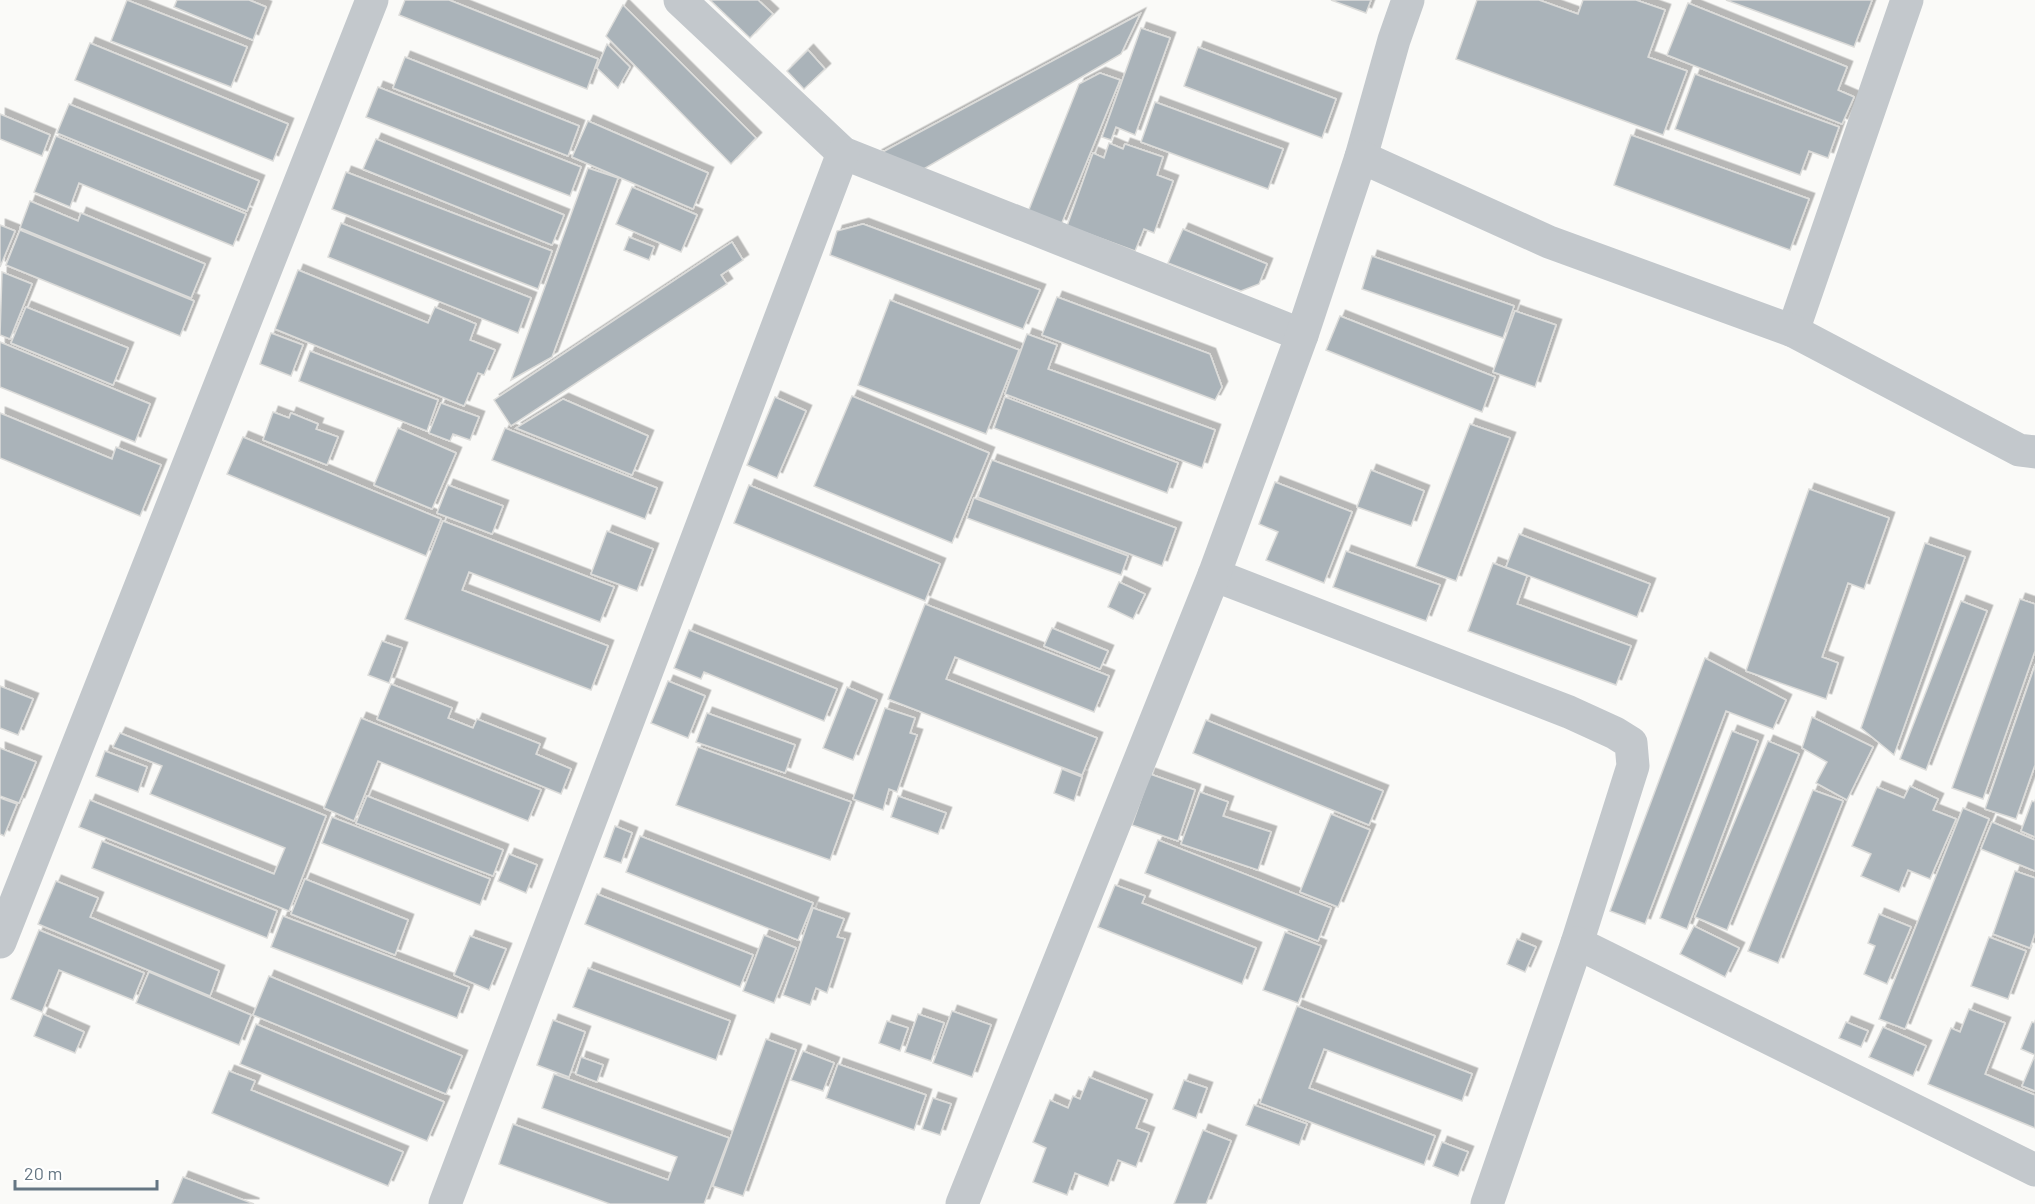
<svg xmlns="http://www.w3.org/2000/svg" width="2035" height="1204" font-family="Barlow,sans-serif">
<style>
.building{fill:#aab3b9;stroke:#dcdcda;stroke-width:1.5;filter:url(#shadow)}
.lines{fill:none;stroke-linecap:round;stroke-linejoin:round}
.street{stroke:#c3c8cc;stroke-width:33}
</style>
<defs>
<filter id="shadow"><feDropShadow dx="5.5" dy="-5.5" stdDeviation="0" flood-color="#0004"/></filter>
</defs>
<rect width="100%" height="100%" fill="#fafaf8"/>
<!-- building -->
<g class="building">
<polygon points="127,0 247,47 231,87 111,41"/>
<polygon points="177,0 249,0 266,7 253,40 174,7"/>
<polygon points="405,0 449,0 598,59 587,89 399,15"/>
<polygon points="710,0 758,0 773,14 750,38"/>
<polygon points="1331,0 1371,0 1366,13"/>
<polygon points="1477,0 1539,0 1578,14 1583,0 1636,0 1665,10 1648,57 1687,71 1663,135 1456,59"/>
<polygon points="1726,0 1872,0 1854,47"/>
<polygon points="1688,3 1847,67 1838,90 1854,97 1842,124 1667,55"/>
<polygon points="623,5 756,138 731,164 606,36"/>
<polygon points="1140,14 1121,54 922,170 877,155"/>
<polygon points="1141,28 1170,38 1135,135 1116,127 1111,140 1102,137"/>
<polygon points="90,43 288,124 273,161 75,80"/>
<polygon points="607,44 630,67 618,88 597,68"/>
<polygon points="1198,47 1336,99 1322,138 1184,86"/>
<polygon points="808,50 825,69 804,89 787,71"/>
<polygon points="405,57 579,126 568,156 393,88"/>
<polygon points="1100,73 1120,80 1061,225 1028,212 1079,84"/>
<polygon points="1695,74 1839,127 1828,158 1809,151 1800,175 1675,129"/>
<polygon points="378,87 581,167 570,196 366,117"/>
<polygon points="1155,102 1283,149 1268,189 1141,142"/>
<polygon points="69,104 259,181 247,211 57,133"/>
<polygon points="0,114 50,135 42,156 0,139"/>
<polygon points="588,121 708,173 693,209 572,157"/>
<polygon points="1631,135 1809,199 1790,250 1614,185"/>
<polygon points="56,136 246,214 233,246 79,183 70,207 34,192"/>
<polygon points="376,139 564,215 552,245 363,169"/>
<polygon points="1109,143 1123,149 1125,144 1163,157 1157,175 1173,181 1154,233 1144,229 1135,251 1067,226 1093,153 1104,158"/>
<polygon points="588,168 618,178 552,357 511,380"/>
<polygon points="346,172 552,251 538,289 332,209"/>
<polygon points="632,187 697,215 681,252 616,224"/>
<polygon points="30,201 78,221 81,213 205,264 191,298 20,228"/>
<polygon points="341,223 531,298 518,333 328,257"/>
<polygon points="863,224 1040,290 1023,329 830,255 837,231"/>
<polygon points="0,225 15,231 0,267"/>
<polygon points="1183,229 1267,264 1259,284 1241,291 1168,263"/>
<polygon points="20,230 194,301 180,336 6,265"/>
<polygon points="629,237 654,247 649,260 624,250"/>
<polygon points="732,242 743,260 721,275 727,284 511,426 494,400"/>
<polygon points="1372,256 1514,306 1503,338 1362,289"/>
<polygon points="298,270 428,323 435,307 476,324 470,340 495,350 484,375 478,373 464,406 275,329"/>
<polygon points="2,272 32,284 10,339 0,335"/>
<polygon points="1057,297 1210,354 1222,387 1215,400 1042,335"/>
<polygon points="890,300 1019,350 986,434 858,385"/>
<polygon points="26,307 128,348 113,385 11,343"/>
<polygon points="1515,311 1556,325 1535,387 1493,372"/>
<polygon points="1340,316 1495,377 1482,412 1326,350"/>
<polygon points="271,333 303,345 291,376 260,364"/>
<polygon points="1027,334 1057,345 1048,369 1215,430 1202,468 1005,394"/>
<polygon points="0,342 150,404 135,442 0,387"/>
<polygon points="310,351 438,400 427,431 299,381"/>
<polygon points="852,396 989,453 952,543 814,486"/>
<polygon points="775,397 806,411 777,478 747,465"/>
<polygon points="1005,397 1178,463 1167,493 994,428"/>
<polygon points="563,399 648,436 632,475 516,428"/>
<polygon points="441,403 479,417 470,440 453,434 450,441 429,433"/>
<polygon points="273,412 289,418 291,413 318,424 316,429 338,437 327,465 263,440"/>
<polygon points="0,413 112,459 116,447 161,465 140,516 0,458"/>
<polygon points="1470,424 1510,438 1456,581 1416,566"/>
<polygon points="398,428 456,453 432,509 374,485"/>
<polygon points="505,428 657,488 645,519 492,460"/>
<polygon points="243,437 441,519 426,556 227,474"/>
<polygon points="992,460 1176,528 1162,566 978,497"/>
<polygon points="1371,470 1424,491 1411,526 1357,507"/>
<polygon points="1275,482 1352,512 1324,583 1266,560 1278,532 1259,524"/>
<polygon points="448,485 503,506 492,534 437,513"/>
<polygon points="749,485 940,564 925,601 734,523"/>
<polygon points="1809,489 1889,518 1864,589 1848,583 1822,657 1838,663 1826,699 1746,671"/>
<polygon points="974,498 1128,556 1121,575 967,518"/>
<polygon points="443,521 614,587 600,622 469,572 462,590 608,646 591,690 405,619"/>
<polygon points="607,531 653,549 637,591 591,574"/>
<polygon points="1519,534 1650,584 1637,617 1506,567"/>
<polygon points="1925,543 1965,557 1894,755 1861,728"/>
<polygon points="1346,551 1440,585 1426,621 1333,587"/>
<polygon points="1493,563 1527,576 1517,604 1631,646 1616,685 1468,631"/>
<polygon points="1119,582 1145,594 1133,619 1108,607"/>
<polygon points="2020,599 2035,604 2035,651 1983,799 1952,788"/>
<polygon points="1961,601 1987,611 1926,770 1900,759"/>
<polygon points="925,604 1109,676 1094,712 955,657 946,679 1097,738 1082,775 888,699"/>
<polygon points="1052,628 1108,651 1100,669 1044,646"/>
<polygon points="689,630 837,689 824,721 704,672 701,679 674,668"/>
<polygon points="382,641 402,648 389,683 368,675"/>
<polygon points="1705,658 1786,700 1773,729 1726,711 1645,924 1610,911"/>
<polygon points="2035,665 2035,765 2016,819 1985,809"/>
<polygon points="668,681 705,696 688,738 651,723"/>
<polygon points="391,684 452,708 448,718 473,728 477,719 540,744 536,754 571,769 561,794 377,719"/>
<polygon points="0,686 33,699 18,735 0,728"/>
<polygon points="847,687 877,700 853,760 823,748"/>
<polygon points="885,708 915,718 910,733 917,735 897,792 889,789 883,810 853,799"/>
<polygon points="707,713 795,745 785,773 696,742"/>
<polygon points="1812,717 1873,747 1847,800 1816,783 1827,762 1802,748"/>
<polygon points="361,718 541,790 528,821 378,761 354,821 324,808"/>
<polygon points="1206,720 1383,791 1369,825 1193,753"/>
<polygon points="1732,731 1758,741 1687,929 1660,918"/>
<polygon points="120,733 326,816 289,911 79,827 90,800 274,874 285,848 150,794 162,766 113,747"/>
<polygon points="1768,741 1799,754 1727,930 1695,917"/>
<polygon points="698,747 851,802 830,860 676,805"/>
<polygon points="0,748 36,762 19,803 0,796"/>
<polygon points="105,751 147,767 138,792 96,776"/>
<polygon points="1062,769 1082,777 1074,801 1054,793"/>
<polygon points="1150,774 1195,790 1178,841 1132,825"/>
<polygon points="1910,786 1938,799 1933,810 1956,819 1930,879 1908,870 1899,892 1861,876 1871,854 1852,846 1877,787 1904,798"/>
<polygon points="1813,790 1843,801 1778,963 1748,951"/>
<polygon points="1200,792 1228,802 1223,816 1271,832 1258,870 1181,844"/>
<polygon points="367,796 503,850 493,876 356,823"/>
<polygon points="898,796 946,813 938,834 891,817"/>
<polygon points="0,798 17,804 4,836 0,834"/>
<polygon points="2032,801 2035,802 2035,837 2021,831"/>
<polygon points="1963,808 1989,819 1905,1029 1879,1019"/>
<polygon points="1331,814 1370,830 1338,907 1300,892"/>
<polygon points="332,817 490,879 480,905 322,843"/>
<polygon points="1992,822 2035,840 2035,871 1981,849"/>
<polygon points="615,826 632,833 621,863 604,857"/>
<polygon points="640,836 813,903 798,940 626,872"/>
<polygon points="1158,840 1331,908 1318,941 1145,873"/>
<polygon points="102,841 277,911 267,938 92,868"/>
<polygon points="509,854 537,865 526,893 498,881"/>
<polygon points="2015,871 2035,878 2035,933 2030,948 1993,934"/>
<polygon points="305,879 408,920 395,955 291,914"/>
<polygon points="56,881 98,898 90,917 219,971 210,996 38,924"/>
<polygon points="1115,885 1145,896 1142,903 1256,948 1242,984 1098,927"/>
<polygon points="597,894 753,955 740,987 585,924"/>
<polygon points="813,908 844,919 837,937 845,939 827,993 816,988 810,1005 783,995"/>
<polygon points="1879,914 1911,927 1887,984 1864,974 1875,946 1868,943"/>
<polygon points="283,916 469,987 457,1018 271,947"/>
<polygon points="1694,926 1739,948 1725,977 1680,954"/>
<polygon points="39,930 144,973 133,1000 59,970 42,1012 11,999"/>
<polygon points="1285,932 1321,946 1298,1003 1263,990"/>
<polygon points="764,935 796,948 774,1003 743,991"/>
<polygon points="470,936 506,949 489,990 454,975"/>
<polygon points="1989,937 2026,951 2008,999 1971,986"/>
<polygon points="1517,939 1536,947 1525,972 1507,964"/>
<polygon points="588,968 730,1021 716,1060 573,1007"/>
<polygon points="149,972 251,1015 239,1045 136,1003"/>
<polygon points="269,976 462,1056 446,1094 253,1015"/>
<polygon points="1297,1006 1472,1074 1462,1101 1324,1049 1309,1088 1435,1136 1424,1165 1260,1103"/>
<polygon points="1969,1009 2005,1023 1985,1074 2035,1095 2035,1128 1928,1084 1951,1028 1960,1032"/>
<polygon points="952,1011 991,1025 972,1077 933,1063"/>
<polygon points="43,1014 84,1032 75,1053 34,1036"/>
<polygon points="918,1014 944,1023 931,1061 905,1052"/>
<polygon points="553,1020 585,1032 569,1077 537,1065"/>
<polygon points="887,1021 908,1028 900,1051 879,1043"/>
<polygon points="1846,1022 1868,1031 1861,1047 1839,1038"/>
<polygon points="2032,1022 2035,1023 2035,1055 2021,1049"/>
<polygon points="256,1024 444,1102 427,1141 240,1064"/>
<polygon points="1883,1027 1926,1046 1913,1076 1869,1057"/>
<polygon points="766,1039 796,1050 743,1196 713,1186"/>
<polygon points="803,1051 834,1063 823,1091 791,1080"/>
<polygon points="2035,1055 2035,1091 2022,1086"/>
<polygon points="581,1057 603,1065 597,1082 576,1074"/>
<polygon points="838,1064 926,1095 914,1130 826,1098"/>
<polygon points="229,1071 255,1081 251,1090 403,1152 388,1186 212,1113"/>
<polygon points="554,1074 729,1138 704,1204 610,1204 499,1164 513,1124 668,1180 677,1157 542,1108"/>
<polygon points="1089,1077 1147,1100 1136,1128 1149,1133 1136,1167 1118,1160 1108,1186 1075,1173 1067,1195 1033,1182 1046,1148 1033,1142 1050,1100 1068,1108 1073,1096 1080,1099"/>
<polygon points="1184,1080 1207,1088 1196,1118 1173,1109"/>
<polygon points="933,1098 951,1104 940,1135 922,1129"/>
<polygon points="1254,1105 1307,1124 1299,1145 1246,1125"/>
<polygon points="1203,1130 1231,1141 1206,1204 1174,1204"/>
<polygon points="1442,1142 1468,1152 1458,1176 1433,1166"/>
<polygon points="183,1177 254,1204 172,1204"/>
</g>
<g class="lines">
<!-- street -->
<g class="street">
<polyline points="680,0 843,153 1302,335"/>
<polyline points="1361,157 1394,40 1408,0"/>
<polyline points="1793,331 1907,0"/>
<polyline points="1214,575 1569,712 1615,733 1631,743 1633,766 1577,943 1487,1204"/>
<polyline points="0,942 372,0"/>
<polyline points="1577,943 2035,1170"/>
<polyline points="445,1204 843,153"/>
<polyline points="962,1204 1214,575 1302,335 1361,157 1549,242 1793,331 2019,450 2035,452"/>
</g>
</g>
<!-- scale -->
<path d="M15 1180v9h142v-9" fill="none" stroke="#657683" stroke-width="3"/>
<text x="24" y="1180" font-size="18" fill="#657683" stroke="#ffffff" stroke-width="4.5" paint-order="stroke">20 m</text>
</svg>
